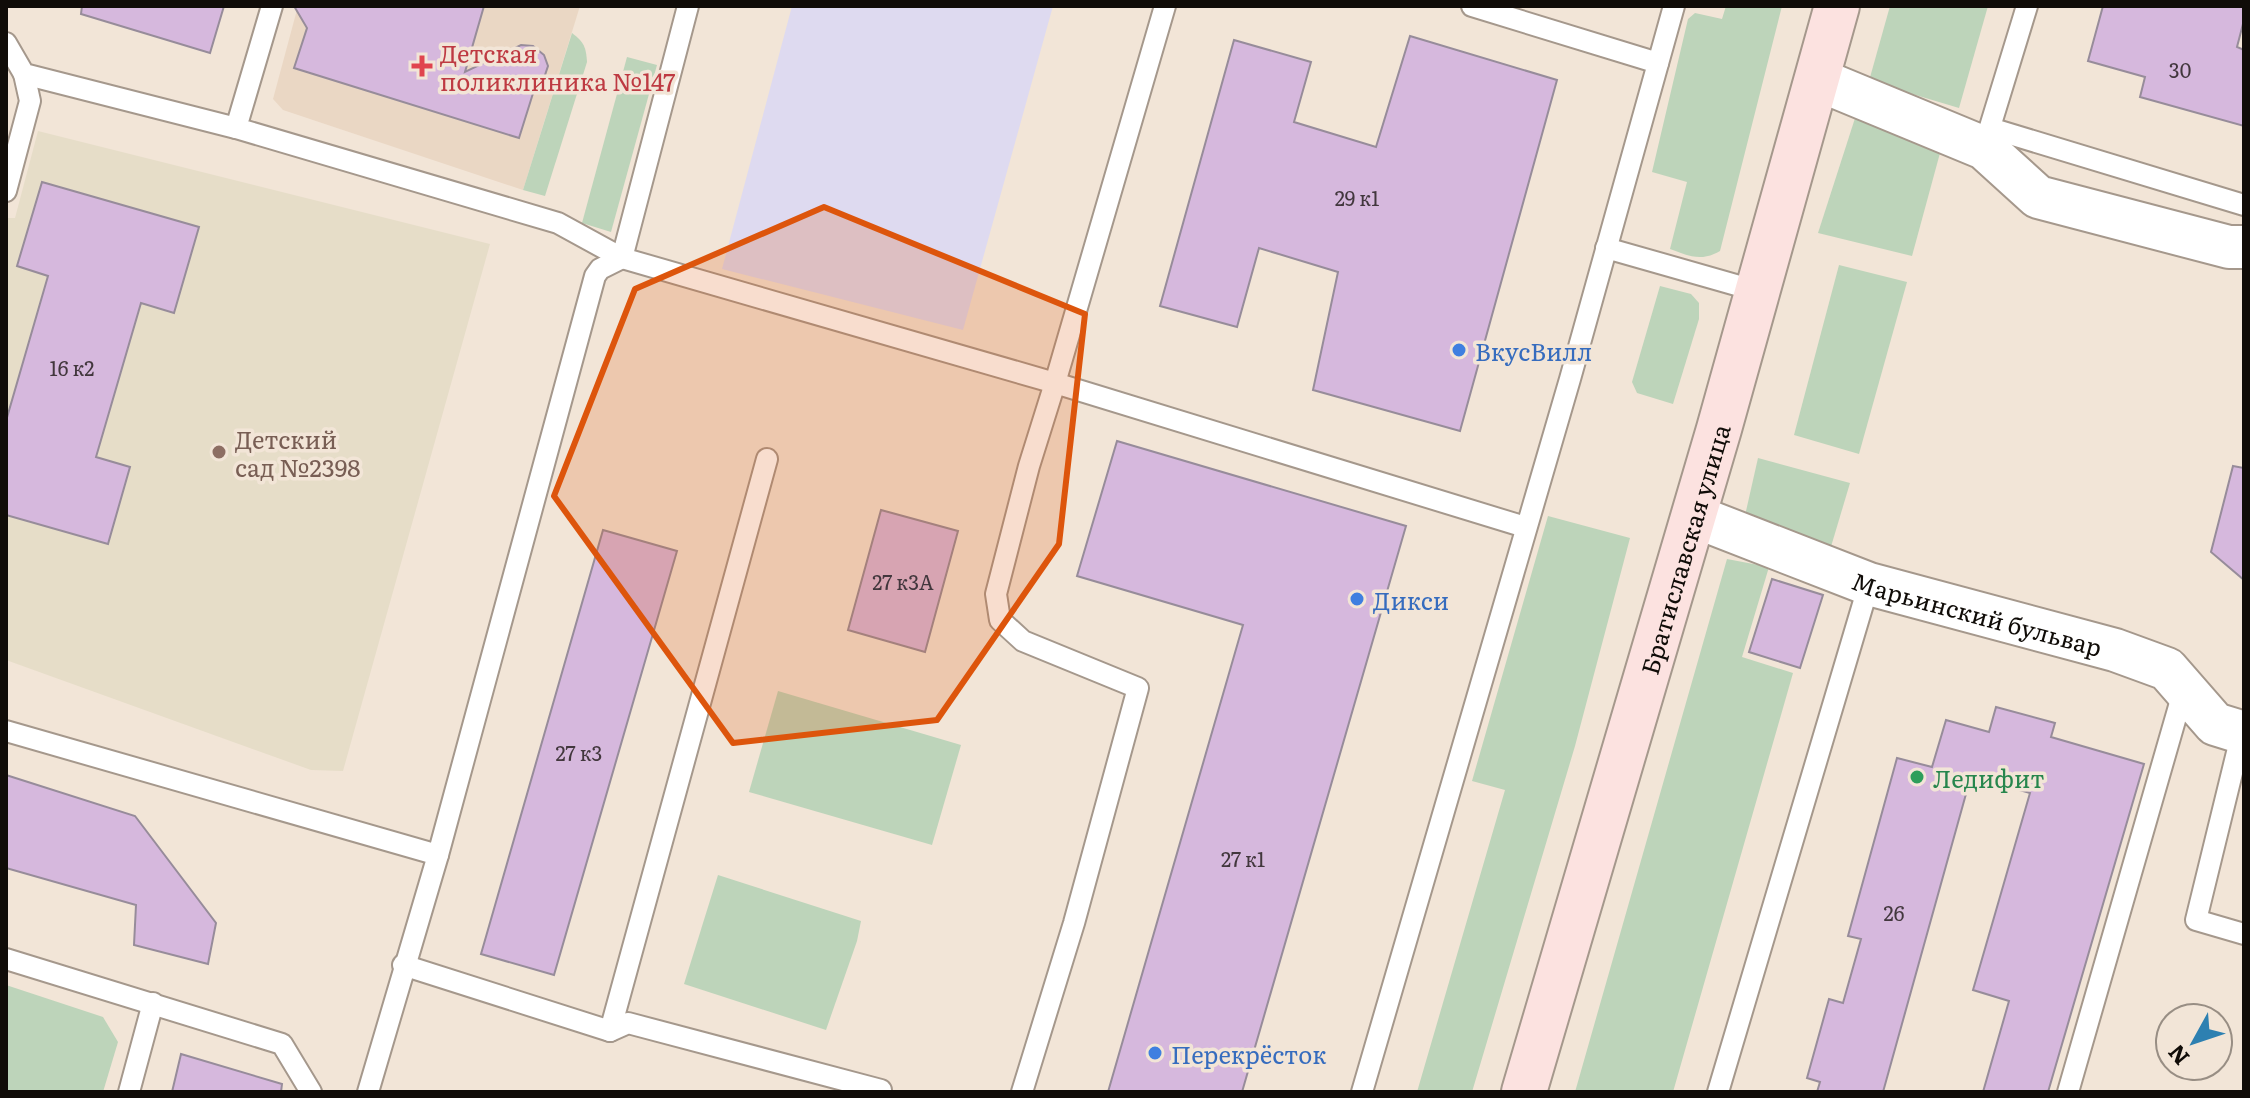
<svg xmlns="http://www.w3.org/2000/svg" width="2250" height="1098" font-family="Literata,serif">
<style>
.built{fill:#ead7c4}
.industrial{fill:#dedaf0}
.education{fill:#e6ddc8}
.green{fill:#bdd4ba}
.building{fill:#d6b8dd;stroke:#978c9a;stroke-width:2}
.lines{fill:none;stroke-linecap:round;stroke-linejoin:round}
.lane-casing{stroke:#a5988c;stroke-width:24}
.street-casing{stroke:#a5988c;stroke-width:46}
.secondary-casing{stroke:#a5988c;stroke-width:48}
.lane{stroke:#fff;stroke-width:20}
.street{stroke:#fff;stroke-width:42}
.secondary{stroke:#fce2e0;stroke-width:44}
.marked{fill:#dd550c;fill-opacity:0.2;stroke:#dd550c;stroke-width:6;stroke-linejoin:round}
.health-dot{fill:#e0444e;stroke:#f2e5d7;stroke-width:3}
.shop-dot{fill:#3f7fe0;stroke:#f2e5d7;stroke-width:3}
.education-dot{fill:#8d6e63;stroke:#f2e5d7;stroke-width:3}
.leisure-dot{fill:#2e9e5b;stroke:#f2e5d7;stroke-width:3}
.labels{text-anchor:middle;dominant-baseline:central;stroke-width:7;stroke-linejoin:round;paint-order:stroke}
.number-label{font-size:20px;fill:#42373d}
.health-label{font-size:24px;fill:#be3a42;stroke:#f2e5d7;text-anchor:start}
.shop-label{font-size:24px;fill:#366cbe;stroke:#f2e5d7;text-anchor:start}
.education-label{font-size:24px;fill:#785e54;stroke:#f2e5d7;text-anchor:start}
.street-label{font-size:24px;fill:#100c08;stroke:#f2e5d7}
.leisure-label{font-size:24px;fill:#27864d;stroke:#f2e5d7;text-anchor:start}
</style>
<rect width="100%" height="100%" fill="#f2e5d7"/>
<!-- built -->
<polygon class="built" points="298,6 580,6 523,190 283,110 273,99"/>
<!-- industrial -->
<polygon class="industrial" points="792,6 1053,6 963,330 722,269"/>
<!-- education -->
<polygon class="education" points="38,131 490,244 343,771 311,770 6,660 6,218 15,218"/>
<!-- green -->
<g class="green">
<path d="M1726 6H1782L1720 251C1701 262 1689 256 1670 249L1687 182 1652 172 1688 19 1695 13 1722 19Z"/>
<polygon points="1890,6 1988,6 1959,108 1869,81"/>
<path d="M572 33C584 42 586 47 587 62L545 196 523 190Z"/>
<polygon points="627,57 657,65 611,232 582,223"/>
<polygon points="1857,112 1943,142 1912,256 1818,233"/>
<polygon points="1839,265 1907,282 1859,454 1794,435"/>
<polygon points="1660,286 1691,294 1699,303 1699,319 1673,404 1637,393 1632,382"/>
<polygon points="1758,458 1850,483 1830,550 1744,520"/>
<polygon points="1548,516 1630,538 1575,746 1472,1092 1417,1092 1505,790 1472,781"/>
<polygon points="1727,559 1769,567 1742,657 1793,673 1673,1092 1575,1092"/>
<polygon points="778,691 961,745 932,845 749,792"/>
<polygon points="718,875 861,921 857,941 826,1030 684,984"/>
<polygon points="6,985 103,1017 118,1042 103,1092 6,1092"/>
</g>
<!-- building -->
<g class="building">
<polygon points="82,6 224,6 210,53 81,14"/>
<polygon points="294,6 484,6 465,72 521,45 533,46 544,55 548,66 543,81 535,87 519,138 294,68 307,28"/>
<polygon points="2103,6 2244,6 2244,20 2237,47 2244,50 2244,126 2140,97 2145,77 2088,61"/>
<polygon points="1410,36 1557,80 1460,431 1313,390 1338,272 1259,248 1237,327 1160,306 1234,40 1311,62 1294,122 1376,147"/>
<polygon points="42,182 199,227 174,313 141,303 96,457 130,467 108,544 6,515 6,421 48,276 17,266"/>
<polygon points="1117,441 1406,526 1242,1092 1108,1092 1243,625 1077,576"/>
<polygon points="2233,466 2244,468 2244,580 2211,552"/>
<polygon points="881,510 958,531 925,652 848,630"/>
<polygon points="603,530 677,551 554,975 481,954"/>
<polygon points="1772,579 1823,595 1800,668 1749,652"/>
<polygon points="1996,707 2055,723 2051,737 2144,764 2048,1092 1983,1092 2009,1001 1973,990 2030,793 1971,776 1883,1092 1817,1092 1820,1082 1807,1078 1829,999 1843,1003 1861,939 1848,936 1897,758 1932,767 1946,720 1989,732"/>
<polygon points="6,775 135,816 216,923 208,964 134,945 136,905 6,868"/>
<polygon points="181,1054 282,1084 281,1092 172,1092"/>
</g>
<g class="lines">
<!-- lane casing -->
<g class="lane-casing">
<g id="lane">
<polyline points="272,6 236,128 558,223 622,258 1055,383 1165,6"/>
<polyline points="1472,6 1658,63"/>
<polyline points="6,43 24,74 236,128"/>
<polyline points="1990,128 2244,205"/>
<polyline points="1986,140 2027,6"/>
<polyline points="6,191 30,101 24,74"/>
<polyline points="1606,248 1757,291"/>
<polyline points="6,731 438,855"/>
<polyline points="2242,732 2196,920 2244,934"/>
<polyline points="6,959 282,1044 311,1092"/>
<polyline points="403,965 610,1031 628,1023 881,1090 880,1092"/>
<polyline points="610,1031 767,459"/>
<polyline points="129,1092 153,1003"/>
<polyline points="368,1092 438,855 595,276 600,269 622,258 688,6"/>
<polyline points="1022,1092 1074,923 1138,688 1023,641 1000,620 996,594 1029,466 1055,383 1525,527"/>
<polyline points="1362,1092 1570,379 1674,6"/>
<polyline points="1718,1092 1869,584"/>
<polyline points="2068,1092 2184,689"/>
</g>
</g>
<!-- street casing -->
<g class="street-casing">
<g id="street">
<polyline points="1817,79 1984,148 2038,197 2229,247 2244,247"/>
<path id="s1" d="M1694 516 1869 584 2115 650 2167 669 2215 724 2244 733"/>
</g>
</g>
<!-- secondary casing -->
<g class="secondary-casing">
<g id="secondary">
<path id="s2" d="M1524 1092 1719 429 1837 6"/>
</g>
</g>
<!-- lane -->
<use href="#lane" class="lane"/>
<!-- street -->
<use href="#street" class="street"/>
<!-- secondary -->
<use href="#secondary" class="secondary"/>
</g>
<!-- marked area -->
<path class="marked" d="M824 207 1085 314 1059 544 937 720 733 743 554 496 635 289Z"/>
<!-- markers -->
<path class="health-dot" d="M418 54h8v8h8v8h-8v8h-8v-8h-8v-8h8z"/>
<g class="shop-dot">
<circle cx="1459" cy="350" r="8"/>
<circle cx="1357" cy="599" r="8"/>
<circle cx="1155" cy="1053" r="8"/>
</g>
<circle class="education-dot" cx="219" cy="452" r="8"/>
<circle class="leisure-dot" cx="1917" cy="777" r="8"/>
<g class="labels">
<!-- number labels -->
<g class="number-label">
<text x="2180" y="69">30</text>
<text x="1357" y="197">29 к1</text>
<text x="72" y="367">16 к2</text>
<text x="903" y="581">27 к3А</text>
<text x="579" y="752">27 к3</text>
<text x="1243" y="858">27 к1</text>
<text x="1894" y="912">26</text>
</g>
<!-- health labels -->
<g class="health-label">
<text x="440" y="52">Детская<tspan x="440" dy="28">поликлиника №147</tspan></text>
</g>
<!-- shop labels -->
<g class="shop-label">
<text x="1475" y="350">ВкусВилл</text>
<text x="1373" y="599">Дикси</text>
<text x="1171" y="1053">Перекрёсток</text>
</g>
<!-- education labels -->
<g class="education-label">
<text x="235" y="438">Детский<tspan x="235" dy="28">сад №2398</tspan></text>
</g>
<!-- street labels -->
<g class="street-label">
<text stroke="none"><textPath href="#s2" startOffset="566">Братиславская улица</textPath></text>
<text stroke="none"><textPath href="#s1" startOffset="300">Марьинский бульвар</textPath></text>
</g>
<!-- leisure labels -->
<g class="leisure-label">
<text x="1933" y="777">Ледифит</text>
</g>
</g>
<!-- border -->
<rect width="2250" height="1098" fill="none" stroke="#100c08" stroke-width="16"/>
<!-- north arrow -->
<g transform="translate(2194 1042) rotate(230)"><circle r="38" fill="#f2e5d7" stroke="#988e84" stroke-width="2"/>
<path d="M0-6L14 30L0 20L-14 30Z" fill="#2d80b1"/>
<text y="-12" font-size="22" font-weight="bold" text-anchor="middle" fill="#100c08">N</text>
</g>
</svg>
